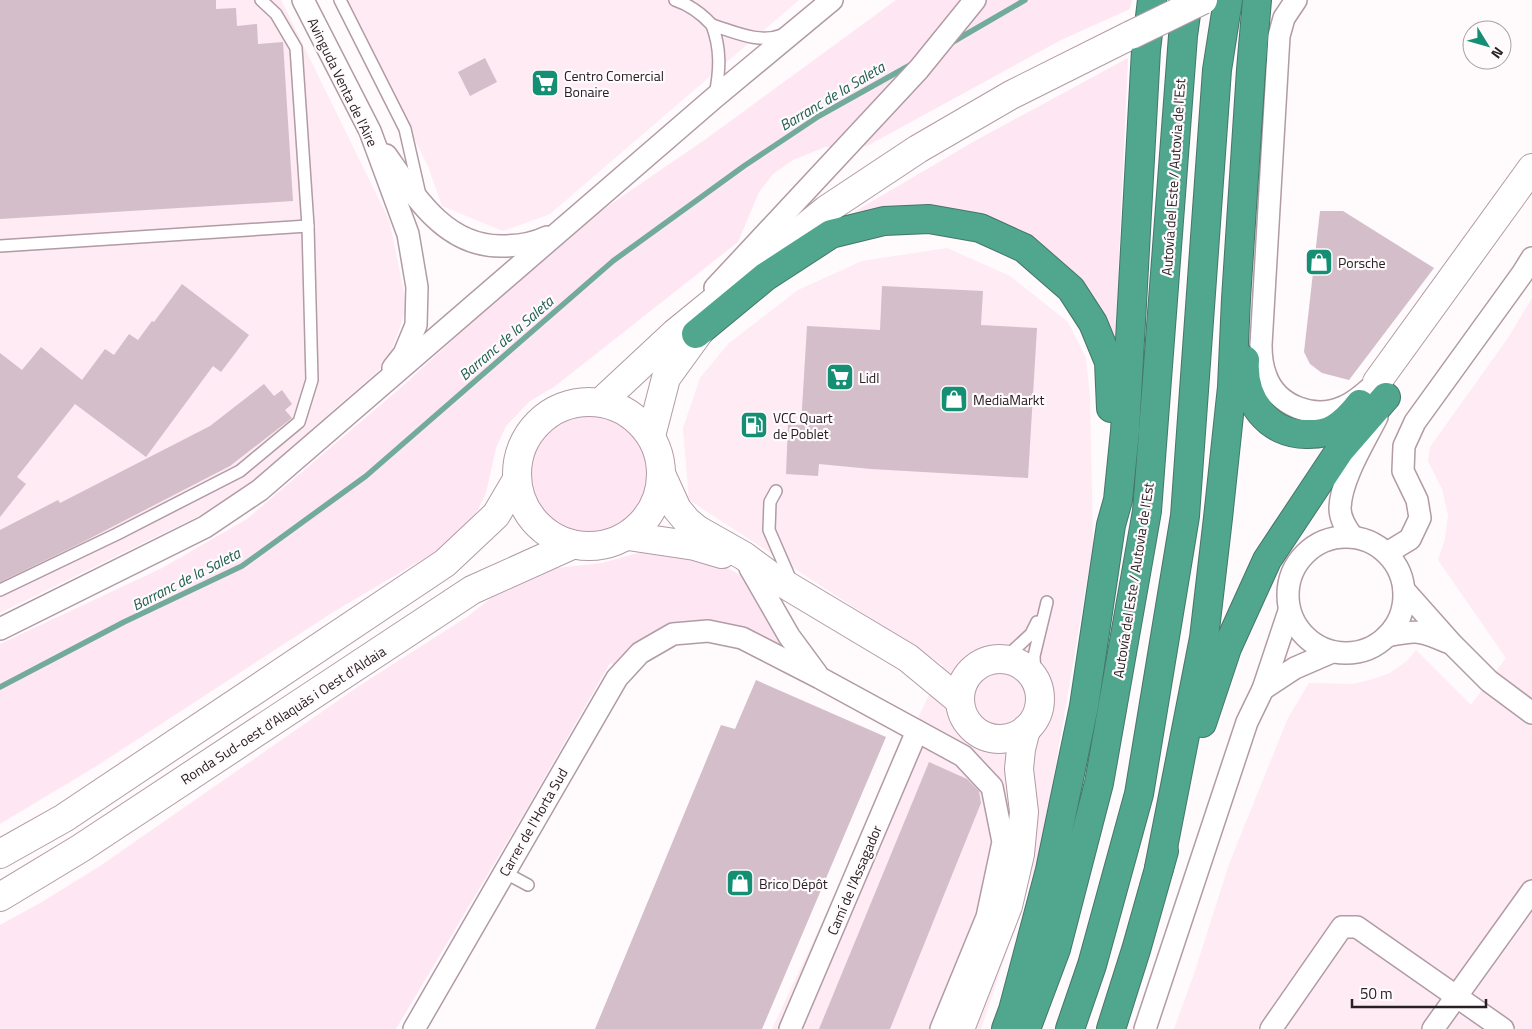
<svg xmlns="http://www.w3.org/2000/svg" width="1532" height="1029" font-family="'Titillium Web',sans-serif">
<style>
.built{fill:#feebf4}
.green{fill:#fee6f2}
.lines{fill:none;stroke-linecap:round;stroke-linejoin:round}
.stream{stroke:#73ab9a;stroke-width:5.5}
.building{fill:#d4bec9}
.service-casing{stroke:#b19ba5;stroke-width:14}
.minor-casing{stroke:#b19ba5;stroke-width:24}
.tertiary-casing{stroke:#b19ba5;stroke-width:30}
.secondary-casing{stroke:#b19ba5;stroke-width:30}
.motorway-casing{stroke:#437769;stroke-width:30}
.service{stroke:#fff;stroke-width:11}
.minor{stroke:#fff;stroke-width:21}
.tertiary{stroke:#fff;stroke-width:28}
.secondary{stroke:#fff;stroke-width:28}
.motorway{stroke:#51a68e;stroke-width:28}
.secondary-bridge-casing{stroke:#b19ba5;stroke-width:30;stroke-linecap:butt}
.secondary-bridge{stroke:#fff;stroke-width:28}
.labels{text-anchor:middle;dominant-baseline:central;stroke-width:4.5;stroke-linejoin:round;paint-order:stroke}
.poi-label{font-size:14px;fill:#282024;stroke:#fffafc;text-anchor:start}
.street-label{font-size:14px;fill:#282024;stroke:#fffafc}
.water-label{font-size:15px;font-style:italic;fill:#1f604f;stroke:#fffafc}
</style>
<rect width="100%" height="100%" fill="#fffafc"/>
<!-- built -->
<g class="built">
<polygon points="0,0 281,0 389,220 407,306 388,362 231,500 0,613"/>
<polygon points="345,0 799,0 550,214 503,231 442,206 428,166"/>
<polygon points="947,248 1010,276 1068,322 1086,358 1090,398 1093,545 1042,846 981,1029 772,1029 943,665 689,500 683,428 700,378 728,344 798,290 862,261"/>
<polygon points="1532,298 1532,1029 1174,1029 1195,971 1229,864 1288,718 1309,683 1354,684 1373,679 1390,673 1407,661 1416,650 1471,705 1506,658 1438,560 1445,539 1448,515 1442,489 1428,461 1430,447 1508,338"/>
</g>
<!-- green -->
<g class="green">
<polygon points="896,0 1132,0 1130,9 1061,40 867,146 825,147 793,160 773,174 759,192 738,242 554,387 530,401 506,426 496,448 486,493 473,519 450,543 330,614 95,767 0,824 0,644 162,568 247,519 405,384 543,256 592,217 706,139"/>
<polygon points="1128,58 1115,344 1071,277 938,207 884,207 854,212 973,142"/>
<circle cx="589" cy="474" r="60"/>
<polygon points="672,550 726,567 740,575 786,655 706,623 615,665 610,663 526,810 396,1029 0,1029 0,925 42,902 100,866 362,684 467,617 491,598 537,574 557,568 602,563 645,551"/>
</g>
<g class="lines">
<!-- stream -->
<g class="stream">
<polyline points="951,43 1025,0"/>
<polyline points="0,687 124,622 242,566 366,476 613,261 744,166 819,116 912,64"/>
</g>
</g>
<!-- building -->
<g class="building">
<polygon points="0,0 216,0 216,9 236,8 237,26 257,24 258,44 283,42 293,201 0,219"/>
<polygon points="485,58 497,82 470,96 458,72"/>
<polygon points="1320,211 1343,211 1434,268 1349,380 1322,373 1310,364 1304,352"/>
<polygon points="182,284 249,335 221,372 213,366 146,457 75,404 17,477 26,484 0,517 0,353 22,370 41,347 82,380 105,349 114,355 129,334 138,340 152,321 154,322"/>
<polygon points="882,286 983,291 981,325 1037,328 1028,478 871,469 819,464 818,476 786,474 788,424 801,425 807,326 880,330"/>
<polygon points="264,384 274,396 282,390 292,404 285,410 292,418 230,466 81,543 0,582 0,530 58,500 60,503 210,426"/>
<polygon points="756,680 886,737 762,1029 595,1029 721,725 735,729"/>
<polygon points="929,762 967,779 979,791 981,803 890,1029 819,1029"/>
</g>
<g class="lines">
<!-- service casing -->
<g class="service-casing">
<g id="service">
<polyline points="340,0 405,129 420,195"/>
<path d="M675 0C690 5 701 13 712 25"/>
<path d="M715 95C720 70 721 49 712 25 735 32 759 44 782 35"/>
<polyline points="0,246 308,226"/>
<polyline points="776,491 770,502 769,530 792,583"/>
<polyline points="0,590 117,534 240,471 299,422 312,380 308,226 296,48 276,14 261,0"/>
<polyline points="1004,659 1031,634 1037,622"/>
<polyline points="1035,679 1034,656 1047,602"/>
<polyline points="504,872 528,885"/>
</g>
</g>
<!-- minor casing -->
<g class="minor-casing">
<g id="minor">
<polyline points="303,0 370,131 408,234 417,287 416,325 404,354 393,368"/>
<path d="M1296 0 1284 18 1279 36 1261 345C1261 356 1262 366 1266 376 1277 406 1314 420 1343 407 1356 402 1367 391 1377 382"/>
<path d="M386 155C415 196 445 247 502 246 519 246 532 244 547 237"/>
<polyline points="715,288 919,69 975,0"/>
<path d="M1352 536C1346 528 1340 519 1340 508 1341 479 1364 443 1377 417"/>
<circle cx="1346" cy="595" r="58"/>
<polyline points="1387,553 1410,539 1420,518 1417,500 1403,471 1404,446 1415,422 1522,274 1532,258"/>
<polyline points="750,568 789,636 817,674"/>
<polyline points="1404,590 1452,644 1489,681 1532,713"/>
<polyline points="0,629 205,527 260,490 714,98 832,0"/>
<path d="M1387 636C1417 630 1420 630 1447 642"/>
<polyline points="1263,689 1295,668 1332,652"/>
<polyline points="414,1029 617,678 640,653 673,634 708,631 742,638 820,678 963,756 992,787 1003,842 987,917 941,1029"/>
<polyline points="790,1029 917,731"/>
<polyline points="1145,1029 1247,722 1263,689 1289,611"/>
<polyline points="1271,1029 1342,927 1357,927 1503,1029"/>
<polyline points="1433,1029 1532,891"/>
</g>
</g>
<!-- tertiary casing -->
<g class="tertiary-casing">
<g id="tertiary">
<polyline points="662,476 677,509 687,521 698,530 744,556 771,576 908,658 960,701"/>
<polyline points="628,536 695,546 722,554"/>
<circle cx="1000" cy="699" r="40"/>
<polyline points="960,1029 1008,906 1020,854 1024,812 1019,769 1021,749 1026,729"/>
</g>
</g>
<!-- secondary casing -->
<g class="secondary-casing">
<g id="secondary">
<polyline points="1377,382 1532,168"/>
<circle cx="589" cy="474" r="72"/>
<polyline points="601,402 675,333 826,210 918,149 1011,95 1131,35"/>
<polyline points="651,436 666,378 708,320"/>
<polyline points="0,854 64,818 445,563 496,515 516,481"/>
<polyline points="0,897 81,848 472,590 572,545"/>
</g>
</g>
<!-- motorway casing -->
<g class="motorway-casing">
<g id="motorway">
<polyline points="696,334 765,277 831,234 884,221 929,219 980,228 1024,248 1071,289 1093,323 1109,362 1111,408"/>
<path d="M1245 360C1242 399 1268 436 1309 434 1319 434 1327 433 1335 428 1345 422 1353 413 1360 404"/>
<polyline points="1202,723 1227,648 1267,560 1340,450 1386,397"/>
<polyline points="1159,868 1204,638 1218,518 1232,387 1236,299 1251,70 1257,0"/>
<polyline points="1006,1029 1013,1010 1050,870 1084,706 1111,525 1118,500 1125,431 1146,50 1152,0"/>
<polyline points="1026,1029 1056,949 1099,783 1147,511 1183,36 1188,0"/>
<polyline points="1070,1029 1092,965 1139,794 1185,516 1217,70 1228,0"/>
<polyline points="1111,1029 1136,950 1164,851"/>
</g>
</g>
<!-- service -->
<use href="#service" class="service"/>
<!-- minor -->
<use href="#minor" class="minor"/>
<!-- tertiary -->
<use href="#tertiary" class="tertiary"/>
<!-- secondary -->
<use href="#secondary" class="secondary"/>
<!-- motorway -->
<use href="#motorway" class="motorway"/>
<!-- secondary-bridge casing -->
<g class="secondary-bridge-casing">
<polyline id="secondary-bridge" points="1131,35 1203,0"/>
</g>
<!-- secondary-bridge -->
<use href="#secondary-bridge" class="secondary-bridge"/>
</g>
<!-- icons -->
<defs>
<g id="supermarket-square" transform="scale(1.4375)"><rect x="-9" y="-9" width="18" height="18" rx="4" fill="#158f74" stroke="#fffafc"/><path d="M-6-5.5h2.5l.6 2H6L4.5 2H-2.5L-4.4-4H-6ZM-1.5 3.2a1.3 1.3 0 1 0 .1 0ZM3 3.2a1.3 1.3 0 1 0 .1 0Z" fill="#fff"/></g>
<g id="shop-square" transform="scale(1.4375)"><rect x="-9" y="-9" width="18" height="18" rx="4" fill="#158f74" stroke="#fffafc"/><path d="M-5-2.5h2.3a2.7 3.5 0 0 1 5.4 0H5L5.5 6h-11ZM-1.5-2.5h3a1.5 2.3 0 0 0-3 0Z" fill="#fff"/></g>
<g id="fuel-square" transform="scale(1.4375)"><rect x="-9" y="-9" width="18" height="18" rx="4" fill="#158f74" stroke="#fffafc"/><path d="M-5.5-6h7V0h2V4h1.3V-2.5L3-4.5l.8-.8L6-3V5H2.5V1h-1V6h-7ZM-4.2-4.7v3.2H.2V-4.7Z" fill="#fff"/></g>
</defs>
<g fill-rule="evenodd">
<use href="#supermarket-square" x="545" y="83"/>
<use href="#shop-square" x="1319" y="262"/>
<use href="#supermarket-square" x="840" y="377"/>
<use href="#shop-square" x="954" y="399"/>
<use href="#fuel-square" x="754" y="425"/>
<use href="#shop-square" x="740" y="883"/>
</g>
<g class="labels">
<!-- poi labels -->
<g class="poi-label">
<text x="564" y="75">Centro Comercial<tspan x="564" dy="16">Bonaire</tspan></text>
<text x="1338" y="262">Porsche</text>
<text x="859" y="377">Lidl</text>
<text x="973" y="399">MediaMarkt</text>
<text x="773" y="417">VCC Quart<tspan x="773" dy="16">de Poblet</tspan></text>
<text x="759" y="883">Brico Dépôt</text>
</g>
<!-- street labels -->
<g class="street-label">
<text transform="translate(343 82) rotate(64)">Avinguda Venta de l'Aire</text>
<text transform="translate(1173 177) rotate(-86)">Autovía del Este / Autovia de l'Est</text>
<text transform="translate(1133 580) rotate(-81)">Autovía del Este / Autovia de l'Est</text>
<text transform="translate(283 715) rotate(-33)">Ronda Sud-oest d'Alaquàs i Oest d'Aldaia</text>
<text transform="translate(533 822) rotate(-60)">Carrer de l'Horta Sud</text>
<text transform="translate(854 880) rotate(-67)">Camí de l'Assagador</text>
</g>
<!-- water labels -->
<g class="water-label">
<text transform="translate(832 96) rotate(-31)">Barranc de la Saleta</text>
<text transform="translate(506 338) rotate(-41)">Barranc de la Saleta</text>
<text transform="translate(186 579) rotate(-27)">Barranc de la Saleta</text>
</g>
</g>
<!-- north arrow -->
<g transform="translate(1487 45) rotate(127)"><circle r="24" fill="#fffafc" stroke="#a9a3a6"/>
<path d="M0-4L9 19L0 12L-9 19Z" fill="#158f74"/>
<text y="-8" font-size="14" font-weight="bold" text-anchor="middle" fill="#282024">N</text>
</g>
<!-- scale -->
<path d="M1352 999v8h134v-8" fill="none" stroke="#282024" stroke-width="2.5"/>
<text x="1360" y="999" font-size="15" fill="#282024" stroke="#fffafc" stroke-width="4" paint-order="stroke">50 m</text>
</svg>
